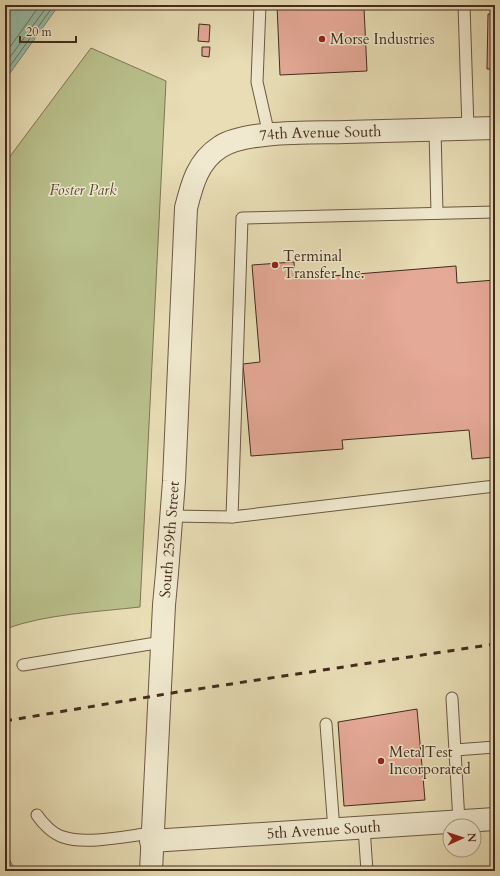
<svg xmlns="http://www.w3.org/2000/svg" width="500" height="876" font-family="Cardo,serif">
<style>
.green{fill:#b9c08b;stroke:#7e7654}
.water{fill:#98bda8;stroke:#768370}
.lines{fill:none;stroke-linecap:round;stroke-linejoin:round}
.shore{stroke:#6e7462;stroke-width:1}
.building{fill:#e5a997;stroke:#432b1d}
.service-casing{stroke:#6c5843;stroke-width:13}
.minor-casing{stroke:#6c5843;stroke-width:24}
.service{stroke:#f0e9cf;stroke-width:11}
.minor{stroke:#f0e9cf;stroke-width:22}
.rail{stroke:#432b1d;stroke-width:3;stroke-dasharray:7 7;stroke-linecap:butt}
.poi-dot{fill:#8f2418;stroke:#f0e9cf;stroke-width:1.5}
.labels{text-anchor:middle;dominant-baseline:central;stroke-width:3;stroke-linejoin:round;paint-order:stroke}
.poi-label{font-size:15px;fill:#432b1d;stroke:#f0e9cf;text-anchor:start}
.street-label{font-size:15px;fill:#432b1d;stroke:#f0e9cf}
.park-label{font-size:15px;font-style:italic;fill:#5b4933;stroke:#f0e9cf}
</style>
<rect width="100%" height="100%" fill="#e8ddb5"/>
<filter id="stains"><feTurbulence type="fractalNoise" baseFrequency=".005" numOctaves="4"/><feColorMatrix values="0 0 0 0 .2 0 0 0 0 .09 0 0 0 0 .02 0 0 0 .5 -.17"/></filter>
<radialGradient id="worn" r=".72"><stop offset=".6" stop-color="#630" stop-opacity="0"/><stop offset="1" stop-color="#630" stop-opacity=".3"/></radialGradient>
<!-- green -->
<path class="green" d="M91 48 166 81 140 607C96 612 46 614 5 629V163Z"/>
<!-- water -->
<g class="water">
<polygon points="5,5 59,5 5,80"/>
<polygon points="5,852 16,871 5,871"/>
</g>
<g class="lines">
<!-- shore -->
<g class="shore">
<polyline points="5,54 40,5"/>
<polyline points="5,64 48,5"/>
<polyline points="5,73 54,5"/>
</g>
</g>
<!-- building -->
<g class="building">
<polygon points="277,5 419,5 364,8 367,71 280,75"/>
<polygon points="488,14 495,14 495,69 487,69"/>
<polygon points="199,24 210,25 209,42 198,41"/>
<polygon points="202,47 210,47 209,57 202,56"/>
<polygon points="294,262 295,279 456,266 457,283 495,280 495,457 472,459 469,430 342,440 343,449 251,456 243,364 260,362 252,265"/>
<polygon points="417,709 425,800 344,806 338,722"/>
</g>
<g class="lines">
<!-- service casing -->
<g class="service-casing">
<g id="service">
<polyline points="260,5 257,82 269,135"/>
<polyline points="464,5 468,129"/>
<polyline points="435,130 437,213"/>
<polyline points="171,516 232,517 242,218 495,212"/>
<polyline points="232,517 495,486"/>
<polyline points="23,665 162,642"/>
<polyline points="452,698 459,822"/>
<polyline points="326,724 334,830"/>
<polyline points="455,750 495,747"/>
<path d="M37 815C43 824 53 834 63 837 86 845 127 836 152 833"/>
<polyline points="364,828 367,871"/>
</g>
</g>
<!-- minor casing -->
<g class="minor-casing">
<g id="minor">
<path id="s1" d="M151 841 495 819"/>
<path id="s2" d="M151 871 164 605 167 573 174 481 186 208C192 184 198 161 220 147 246 130 314 133 346 132 396 131 445 129 495 128"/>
</g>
</g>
<!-- service -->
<use href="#service" class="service"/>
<!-- minor -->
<use href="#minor" class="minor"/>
<!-- rail -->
<polyline class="rail" points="5,721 178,692 495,644"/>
</g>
<!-- markers -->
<g class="poi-dot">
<circle cx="322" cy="39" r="4"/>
<circle cx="275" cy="265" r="4"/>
<circle cx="381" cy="761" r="4"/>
</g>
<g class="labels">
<!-- poi labels -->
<g class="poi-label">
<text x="330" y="39">Morse Industries</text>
<text x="283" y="256">Terminal<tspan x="283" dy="17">Transfer Inc.</tspan></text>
<text x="389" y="752">MetalTest<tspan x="389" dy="17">Incorporated</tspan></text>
</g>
<!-- street labels -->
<g class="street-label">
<text stroke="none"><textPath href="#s2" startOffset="838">74th Avenue South</textPath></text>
<text stroke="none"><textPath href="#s2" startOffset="332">South 259th Street</textPath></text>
<text stroke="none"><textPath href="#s1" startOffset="173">5th Avenue South</textPath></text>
</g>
<!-- park labels -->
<g class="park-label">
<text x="83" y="190">Foster Park</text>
</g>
</g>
<!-- margin -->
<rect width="500" height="876" fill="none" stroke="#e8ddb5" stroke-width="20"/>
<rect x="6" y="6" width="488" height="864" fill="none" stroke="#432b1d" stroke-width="2"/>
<rect x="10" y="10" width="480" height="856" fill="none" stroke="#432b1d"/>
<!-- north arrow -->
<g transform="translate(462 838) rotate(87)"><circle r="19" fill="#f0e9cf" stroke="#ab9d88"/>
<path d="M0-3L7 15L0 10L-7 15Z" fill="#8f2418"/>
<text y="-6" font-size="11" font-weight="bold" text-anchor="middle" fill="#432b1d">N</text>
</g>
<!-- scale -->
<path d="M20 36v6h56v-6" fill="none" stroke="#432b1d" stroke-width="2"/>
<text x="26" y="36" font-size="12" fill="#432b1d" stroke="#f0e9cf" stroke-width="3" paint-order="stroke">20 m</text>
<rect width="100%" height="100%" filter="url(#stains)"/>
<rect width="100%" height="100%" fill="url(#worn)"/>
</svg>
